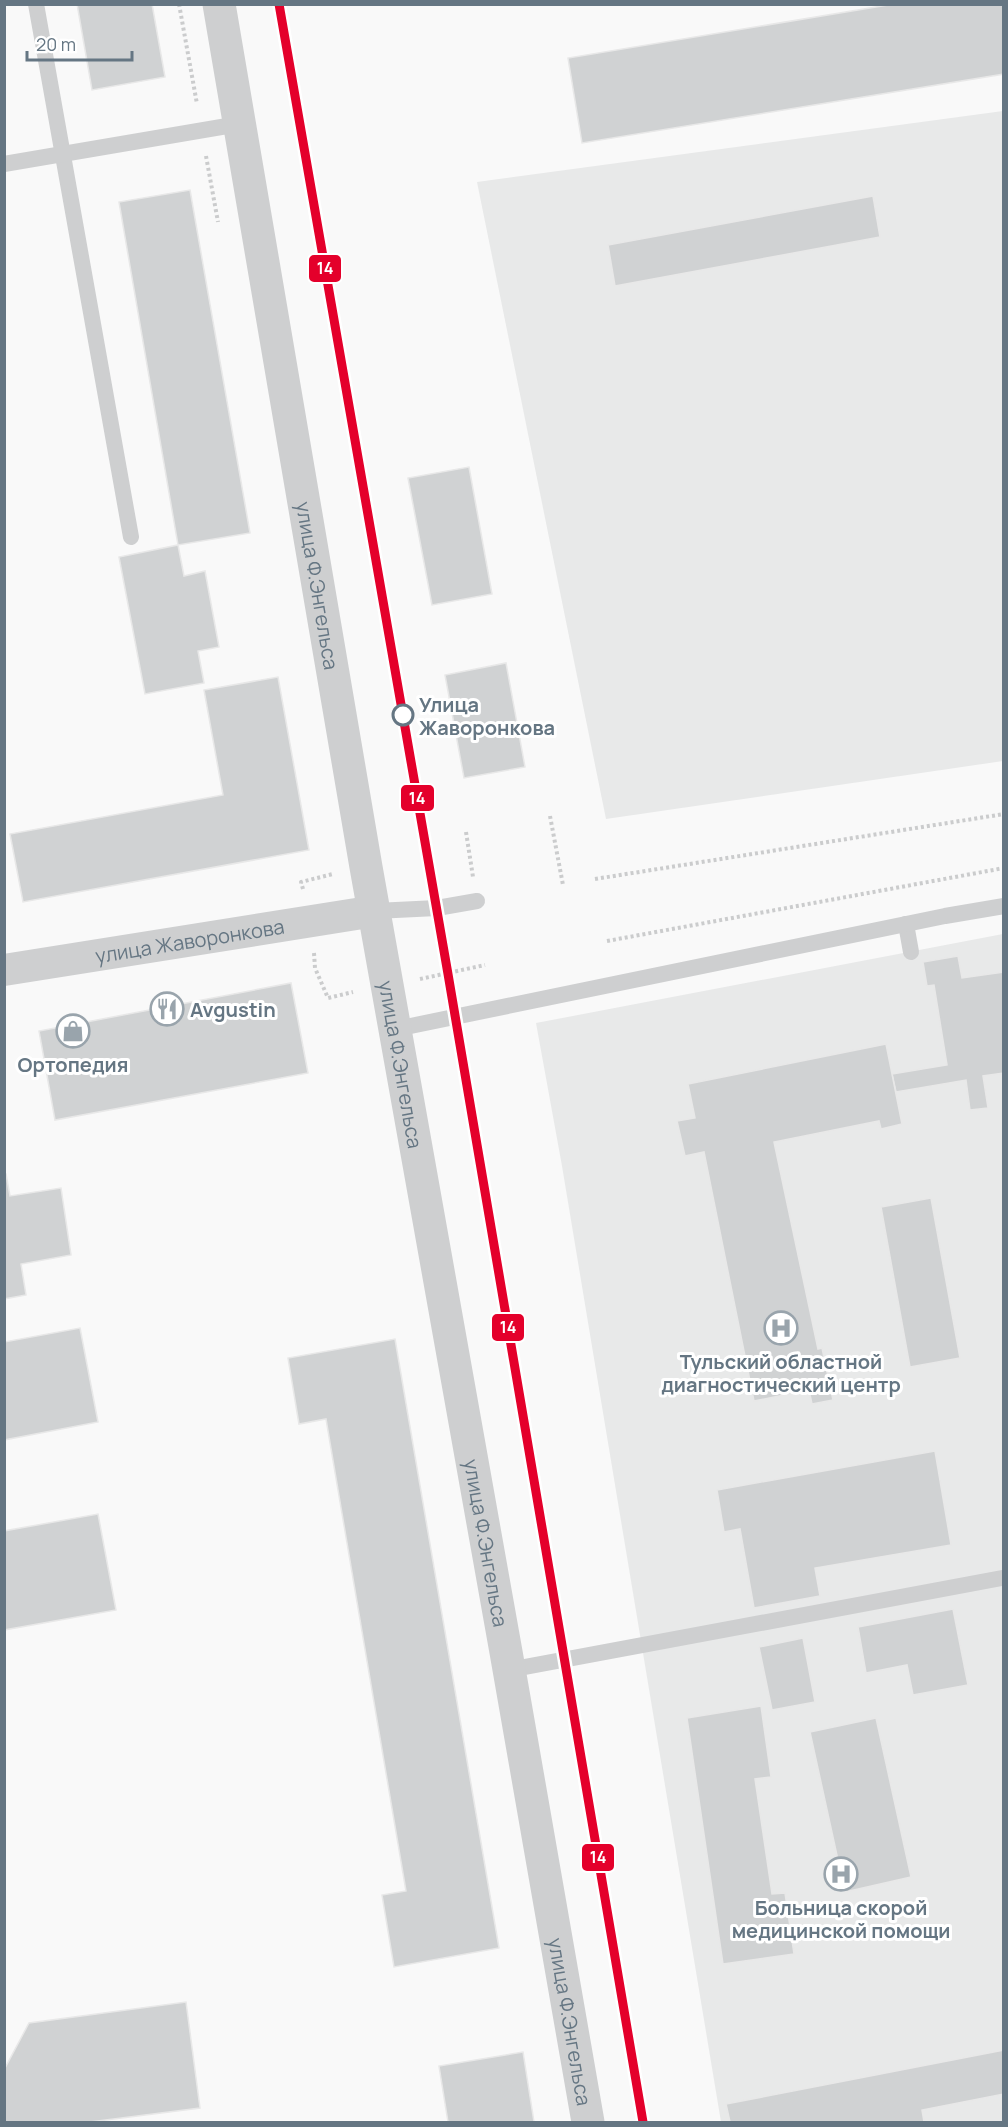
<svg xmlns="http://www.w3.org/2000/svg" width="1008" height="2127" font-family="Manrope,sans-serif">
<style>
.built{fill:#e8e9e9}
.building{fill:#d0d2d3;stroke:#e8e8e8;stroke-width:1.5}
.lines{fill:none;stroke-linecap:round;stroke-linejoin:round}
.path{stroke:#cbcccd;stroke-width:4;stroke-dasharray:3 3;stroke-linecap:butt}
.service{stroke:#cecfd0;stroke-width:16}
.minor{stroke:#cecfd0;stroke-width:32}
.tertiary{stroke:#cecfd0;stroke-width:33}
.tram-1-casing{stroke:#fff;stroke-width:14}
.tram-1{stroke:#e4002b;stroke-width:9}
.stop-dot{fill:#fff;stroke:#657683;stroke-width:3}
.labels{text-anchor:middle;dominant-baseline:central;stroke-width:6;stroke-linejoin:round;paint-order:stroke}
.street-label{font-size:20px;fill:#657683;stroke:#fff}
.stop-label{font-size:20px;font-weight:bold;fill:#657683;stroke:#fff;text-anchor:start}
.poi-label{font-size:20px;font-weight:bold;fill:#657683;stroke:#fff}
.line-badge{stroke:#fff;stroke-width:2}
.badge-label{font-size:16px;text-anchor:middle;font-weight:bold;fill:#fff}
</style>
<rect width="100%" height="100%" fill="#f9f9f9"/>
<!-- built -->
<g class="built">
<polygon points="1003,111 1003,761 606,819 477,182"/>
<polygon points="1003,934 1003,2122 721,2122 562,1166 536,1023"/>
</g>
<!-- building -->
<g class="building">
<polygon points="77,4 152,4 165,77 92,90"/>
<polygon points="894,4 1004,4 1004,74 582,143 568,58"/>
<polygon points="190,190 250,533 178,545 119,202"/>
<polygon points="873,196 880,237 615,286 608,245"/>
<polygon points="469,467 492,594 432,605 408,478"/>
<polygon points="178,545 184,576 205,571 219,647 198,651 204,683 145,694 119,557"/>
<polygon points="506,663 525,767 464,778 445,675"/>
<polygon points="278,677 309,850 23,902 10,834 223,795 204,690"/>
<polygon points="958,956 962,978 1004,972 1004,1073 983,1076 988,1108 970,1110 966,1080 896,1092 892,1074 947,1065 934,985 927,986 923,962"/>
<polygon points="291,983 308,1073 55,1120 39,1031"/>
<polygon points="886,1044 902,1124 881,1129 879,1121 774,1142 818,1349 822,1348 833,1400 812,1404 809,1390 754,1401 704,1152 685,1156 677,1121 695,1118 688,1084"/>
<polygon points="4,1174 6,1174 10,1196 61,1188 71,1255 21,1264 26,1295 4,1299"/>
<polygon points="931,1198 960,1358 910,1367 881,1207"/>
<polygon points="80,1328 98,1422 4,1440 4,1342"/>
<polygon points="395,1339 499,1948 394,1967 382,1895 406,1891 326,1419 299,1424 288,1358"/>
<polygon points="935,1451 951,1545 815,1568 820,1596 754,1608 740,1529 724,1532 717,1490"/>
<polygon points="98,1514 116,1610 4,1630 4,1531"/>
<polygon points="953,1609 968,1685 913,1695 907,1665 866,1673 858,1627"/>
<polygon points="803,1638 815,1702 772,1710 759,1647"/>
<polygon points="761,1706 771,1777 755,1779 772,1894 785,1893 794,1954 723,1964 687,1718"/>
<polygon points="876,1718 911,1877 845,1892 810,1732"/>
<polygon points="186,2002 200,2108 90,2122 4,2122 4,2070 29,2023"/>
<polygon points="1004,2050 1004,2094 922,2110 924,2122 730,2122 726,2104"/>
<polygon points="523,2052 534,2122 448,2122 439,2066"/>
</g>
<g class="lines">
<!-- path -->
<g class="path">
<polyline points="179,4 197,104"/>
<polyline points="206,156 218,222"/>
<polyline points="550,816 563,885"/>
<polyline points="466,832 473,877"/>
<polyline points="595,879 1004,814"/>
<polyline points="303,889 301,882 333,874"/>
<polyline points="607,941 1004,868"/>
<polyline points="314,953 315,968 328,998 353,992"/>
<polyline points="420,979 485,965"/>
</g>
<!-- service -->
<g class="service">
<polyline points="36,4 131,537"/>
<polyline points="4,164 239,124"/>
<polyline points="375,911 437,908 477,901"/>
<polyline points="906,924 911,952"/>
<polyline points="396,1029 945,916 1004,906"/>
<polyline points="509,1670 1002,1578"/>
</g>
<!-- minor -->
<path class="minor" id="s1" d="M4 970 375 911"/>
<!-- tertiary -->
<path class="tertiary" id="s2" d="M219 4 366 867 506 1652 588 2122"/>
<!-- tram-1 casing -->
<g class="tram-1-casing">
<polyline id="tram-1" points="279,4 448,974 643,2122"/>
</g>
<!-- tram-1 -->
<use href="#tram-1" class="tram-1"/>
</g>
<!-- icons -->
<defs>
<g id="restaurant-ring" transform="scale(1.725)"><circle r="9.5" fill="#fff" stroke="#99a4ac" stroke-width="1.5"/><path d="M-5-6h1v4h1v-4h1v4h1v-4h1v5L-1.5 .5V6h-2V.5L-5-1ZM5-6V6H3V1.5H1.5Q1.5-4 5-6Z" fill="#99a4ac"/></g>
<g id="shop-ring" transform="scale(1.725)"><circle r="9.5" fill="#fff" stroke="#99a4ac" stroke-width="1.5"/><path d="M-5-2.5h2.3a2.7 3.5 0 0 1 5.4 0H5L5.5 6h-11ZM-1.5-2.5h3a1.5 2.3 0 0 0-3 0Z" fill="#99a4ac"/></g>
<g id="hospital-ring" transform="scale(1.725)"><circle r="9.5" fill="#fff" stroke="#99a4ac" stroke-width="1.5"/><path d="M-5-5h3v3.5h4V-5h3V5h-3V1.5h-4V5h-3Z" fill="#99a4ac"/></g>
</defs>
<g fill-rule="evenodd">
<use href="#restaurant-ring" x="167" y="1009"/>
<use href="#shop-ring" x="73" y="1031"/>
<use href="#hospital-ring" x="781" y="1328"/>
<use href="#hospital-ring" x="841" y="1874"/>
</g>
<!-- markers -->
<circle class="stop-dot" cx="403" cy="715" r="10"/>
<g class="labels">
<!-- street labels -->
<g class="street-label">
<text stroke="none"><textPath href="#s2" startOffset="590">улица Ф.Энгельса</textPath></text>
<text stroke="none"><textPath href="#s1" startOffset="188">улица Жаворонкова</textPath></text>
<text stroke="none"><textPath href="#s2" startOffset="1076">улица Ф.Энгельса</textPath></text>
<text stroke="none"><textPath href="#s2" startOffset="1562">улица Ф.Энгельса</textPath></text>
<text stroke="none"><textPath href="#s2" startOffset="2048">улица Ф.Энгельса</textPath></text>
</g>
<!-- stop labels -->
<g class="stop-label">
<text x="419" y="704">Улица<tspan x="419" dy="23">Жаворонкова</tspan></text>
</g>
<!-- poi labels -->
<g class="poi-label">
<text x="190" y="1009" text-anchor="start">Avgustin</text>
<text x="73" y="1064">Ортопедия</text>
<text x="781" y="1361">Тульский областной<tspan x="781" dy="23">диагностический центр</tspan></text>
<text x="841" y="1907">Больница скорой<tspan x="841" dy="23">медицинской помощи</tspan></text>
</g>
</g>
<g class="line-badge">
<rect x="308" y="254" width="34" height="29" rx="6" fill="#e4002b"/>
<rect x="400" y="784" width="35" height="28" rx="6" fill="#e4002b"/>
<rect x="491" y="1313" width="34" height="29" rx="6" fill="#e4002b"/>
<rect x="581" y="1843" width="34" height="29" rx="6" fill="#e4002b"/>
</g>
<g class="badge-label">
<text x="325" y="274">14</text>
<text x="417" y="804">14</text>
<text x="508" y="1333">14</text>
<text x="598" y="1863">14</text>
</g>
<!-- border -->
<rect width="1008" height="2127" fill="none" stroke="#657683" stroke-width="12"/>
<!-- scale -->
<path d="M27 51v9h105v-9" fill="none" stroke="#657683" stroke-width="3"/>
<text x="36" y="51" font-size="18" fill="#657683" stroke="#ffffff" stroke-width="4.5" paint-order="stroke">20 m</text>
</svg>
